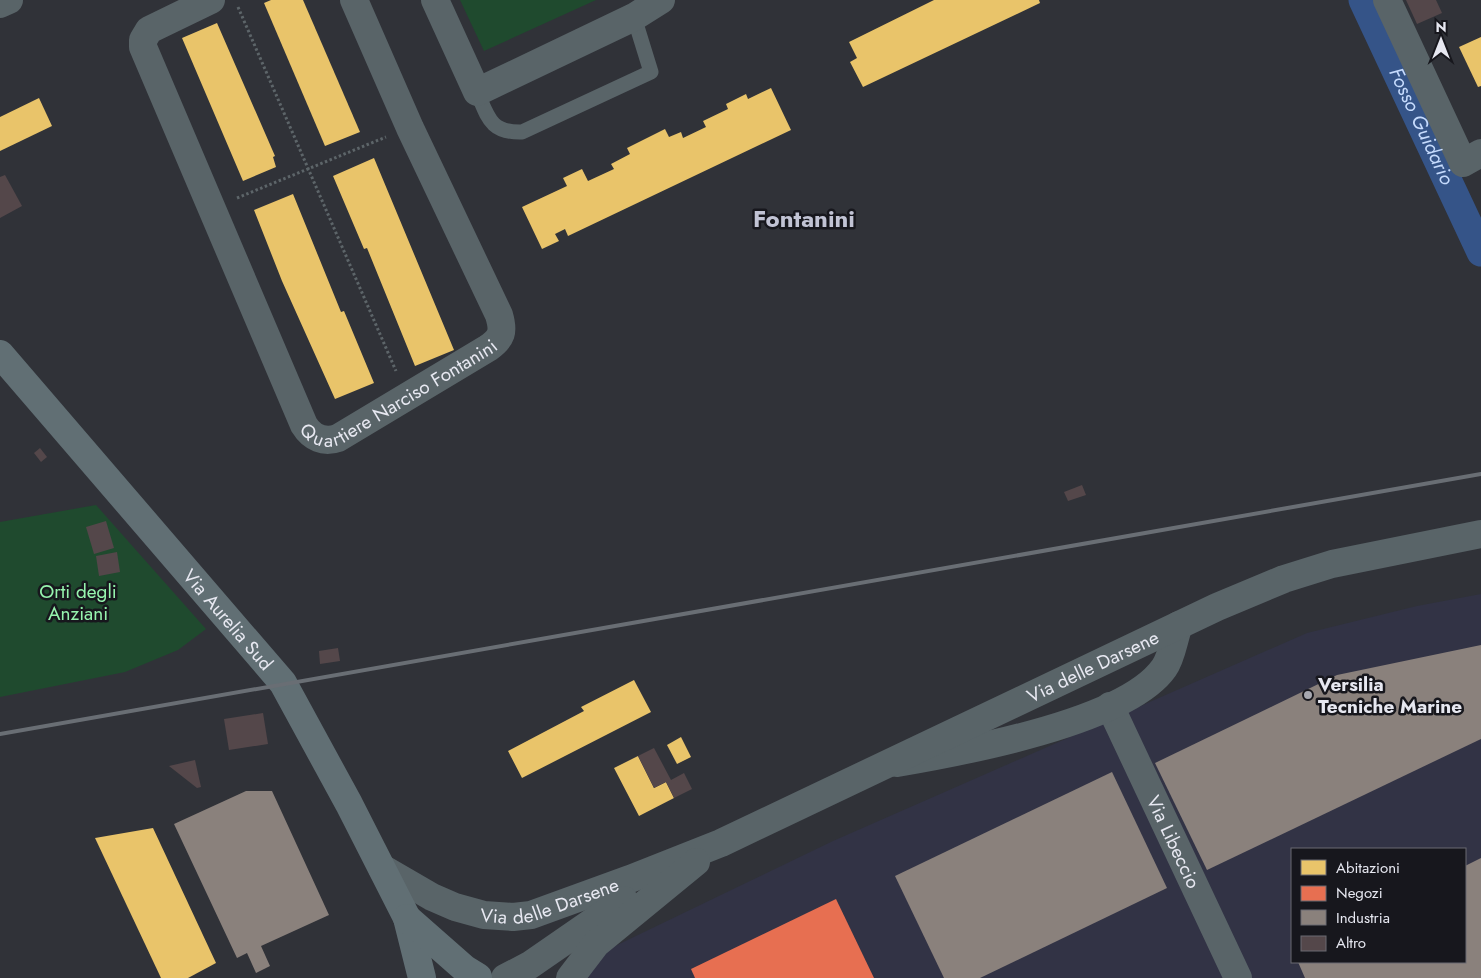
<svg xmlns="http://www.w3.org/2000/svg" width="1481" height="978" font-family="Jost,sans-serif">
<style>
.built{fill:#323345;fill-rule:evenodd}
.green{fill:#1f4a2e}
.homes{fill:#e9c46a}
.shops{fill:#e76f51}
.industry{fill:#8a817c}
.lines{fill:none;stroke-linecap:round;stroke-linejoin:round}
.canal{stroke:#355488;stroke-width:29}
.building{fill:#54474a}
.path{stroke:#5d6569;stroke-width:3;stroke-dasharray:2.5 2.5;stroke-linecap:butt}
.service{stroke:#596468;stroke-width:15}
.minor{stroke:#596468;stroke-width:28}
.tertiary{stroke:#596468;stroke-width:28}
.secondary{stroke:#616f74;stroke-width:28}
.rail{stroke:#696e74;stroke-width:4}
.poi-dot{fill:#a7a8b0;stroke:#17171d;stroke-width:2}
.labels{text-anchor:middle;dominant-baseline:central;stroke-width:5;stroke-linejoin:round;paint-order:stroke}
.street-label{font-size:19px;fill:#e7e8f1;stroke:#17171d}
.park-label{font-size:19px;fill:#96f4ae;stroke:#17171d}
.poi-label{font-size:19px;font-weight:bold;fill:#e7e8f1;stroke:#17171d;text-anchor:start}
.water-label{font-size:20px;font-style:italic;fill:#c6dbfd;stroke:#17171d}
.district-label{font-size:24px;font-weight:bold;fill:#c1c3d4;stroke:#17171d}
</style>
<rect width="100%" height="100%" fill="#303238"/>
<!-- built -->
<path class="built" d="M1481 594V978H585L611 948 833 841 1307 633 1417 606ZM1292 849H1465V962H1292Z"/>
<!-- green -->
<g class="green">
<polygon points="460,0 596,0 484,51"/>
<polygon points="96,505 206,629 178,650 125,672 0,697 0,522"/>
</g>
<!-- homes -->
<g class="homes">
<polygon points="271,0 303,0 360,132 325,146 264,3"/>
<polygon points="934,0 1039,0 1040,3 863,87 850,62 857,58 849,42"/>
<polygon points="217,23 275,156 273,157 276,167 243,181 182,38"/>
<polygon points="1481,37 1481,86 1478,87 1459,47"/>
<polygon points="771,88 791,130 568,236 565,229 555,234 559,241 542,249 522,207 567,186 563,178 582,169 588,181 614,169 611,164 630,154 627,148 665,129 669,137 681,132 683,138 706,127 703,121 728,109 726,104 746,94 748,99"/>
<polygon points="39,98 52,126 0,151 0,117"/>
<polygon points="374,158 454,350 415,366 367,248 364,249 333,176"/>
<polygon points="293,194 341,312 344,311 374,383 335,399 282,281 254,210"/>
<polygon points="634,680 651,712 522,778 508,751 584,711 581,707"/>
<polygon points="681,737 691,757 677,764 667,745"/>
<polygon points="638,756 654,788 666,782 674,798 639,816 614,768"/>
<polygon points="153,828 216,963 188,978 161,978 95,838"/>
</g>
<!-- shops -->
<polygon class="shops" points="836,899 874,978 695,978 691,969"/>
<!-- industry -->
<g class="industry">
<polygon points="1481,645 1481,739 1207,870 1155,763 1337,675"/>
<polygon points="1112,772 1167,888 980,978 944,978 895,876"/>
<polygon points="246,791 272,791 329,915 261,946 270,966 256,973 247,953 237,958 174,824"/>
<polygon points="1481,858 1481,978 1305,978 1298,962 1465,962 1465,866"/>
</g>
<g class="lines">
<!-- canal -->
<path class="canal" id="s1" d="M1363 0 1481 252"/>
</g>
<!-- building -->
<g class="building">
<polygon points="1406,0 1436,0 1442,13 1417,24"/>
<polygon points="5,175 22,206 0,218 0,177"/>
<polygon points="40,448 47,457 41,462 34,453"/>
<polygon points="1082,485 1086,495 1068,501 1064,492"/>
<polygon points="106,521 114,548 94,554 86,527"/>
<polygon points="117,552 120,572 99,576 96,556"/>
<polygon points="338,648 340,661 320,664 319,651"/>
<polygon points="263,713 268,744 229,750 224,719"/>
<polygon points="654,748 671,780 684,773 692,789 674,798 666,782 654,788 638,756"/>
<polygon points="195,760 201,787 197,788 169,766"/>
</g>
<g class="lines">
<!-- path -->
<g class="path">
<polyline points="238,7 396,371"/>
<polyline points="237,198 386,137"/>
</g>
<!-- service -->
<path class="service" d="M477 92C488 117 490 133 522 132L651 72 634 17"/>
<!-- minor -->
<g class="minor">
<path id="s2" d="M211 0 149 30 143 40V47L304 425C312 438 324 443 338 438L488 348C502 338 504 332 499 315L410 128 354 0"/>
<polyline points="435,0 477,92 634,17 661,0"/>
<polyline points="1387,0 1463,163 1481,153"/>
<polyline points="0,4 9,0"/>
<path id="s3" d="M1110 706 1238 978"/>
<path d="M897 763C961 752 1126 722 1164 668 1172 657 1174 638 1179 625"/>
</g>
<!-- tertiary -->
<g class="tertiary">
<path id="s4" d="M382 868 432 897 455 907 484 915 513 917 531 915 630 879 721 843 1217 607 1284 579 1332 564 1481 534"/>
<polyline points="505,978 530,965 624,900"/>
<polyline points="570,978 596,944 696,862"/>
</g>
<!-- secondary -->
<g class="secondary">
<path id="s5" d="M0 354 283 683 349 804 407 918 422 978"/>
<polyline points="407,918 465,969 478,977"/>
</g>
<!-- rail -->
<polyline class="rail" points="0,734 1481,474"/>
</g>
<!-- markers -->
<circle class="poi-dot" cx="1308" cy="695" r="5"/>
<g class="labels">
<!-- street labels -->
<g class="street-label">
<text stroke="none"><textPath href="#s2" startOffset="610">Quartiere Narciso Fontanini</textPath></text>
<text stroke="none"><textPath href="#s5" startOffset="350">Via Aurelia Sud</textPath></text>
<text stroke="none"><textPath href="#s4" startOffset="775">Via delle Darsene</textPath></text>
<text stroke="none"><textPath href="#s3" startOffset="150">Via Libeccio</textPath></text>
<text stroke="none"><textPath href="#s4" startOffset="181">Via delle Darsene</textPath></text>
</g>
<!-- park labels -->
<g class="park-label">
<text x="78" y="591">Orti degli<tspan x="78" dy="22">Anziani</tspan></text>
</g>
<!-- poi labels -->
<g class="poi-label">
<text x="1318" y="684">Versilia<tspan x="1318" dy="22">Tecniche Marine</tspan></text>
</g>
<!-- water labels -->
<g class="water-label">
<text stroke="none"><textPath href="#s1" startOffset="139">Fosso Guidario</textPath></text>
</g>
<!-- district labels -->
<g class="district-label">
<text x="804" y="218">Fontanini</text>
</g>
</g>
<!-- legend -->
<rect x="1291" y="848" width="175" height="115" fill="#17171d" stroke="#6a6b72"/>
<rect x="1301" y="860" width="25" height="15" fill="#e9c46a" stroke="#6a6b72"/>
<text x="1336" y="873" font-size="15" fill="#e7e8f1">Abitazioni</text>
<rect x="1301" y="886" width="25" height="15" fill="#e76f51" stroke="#6a6b72"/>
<text x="1336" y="898" font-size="15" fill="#e7e8f1">Negozi</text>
<rect x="1301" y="910" width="25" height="15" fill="#8a817c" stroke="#6a6b72"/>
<text x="1336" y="923" font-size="15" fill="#e7e8f1">Industria</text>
<rect x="1301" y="936" width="25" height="15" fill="#54474a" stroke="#6a6b72"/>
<text x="1336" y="948" font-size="15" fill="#e7e8f1">Altro</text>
<!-- north arrow -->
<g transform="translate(1441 40)" stroke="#17171d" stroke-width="4" paint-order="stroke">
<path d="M0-4L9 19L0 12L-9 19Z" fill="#e7e8f1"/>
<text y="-8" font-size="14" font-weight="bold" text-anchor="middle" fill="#e7e8f1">N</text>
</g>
</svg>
